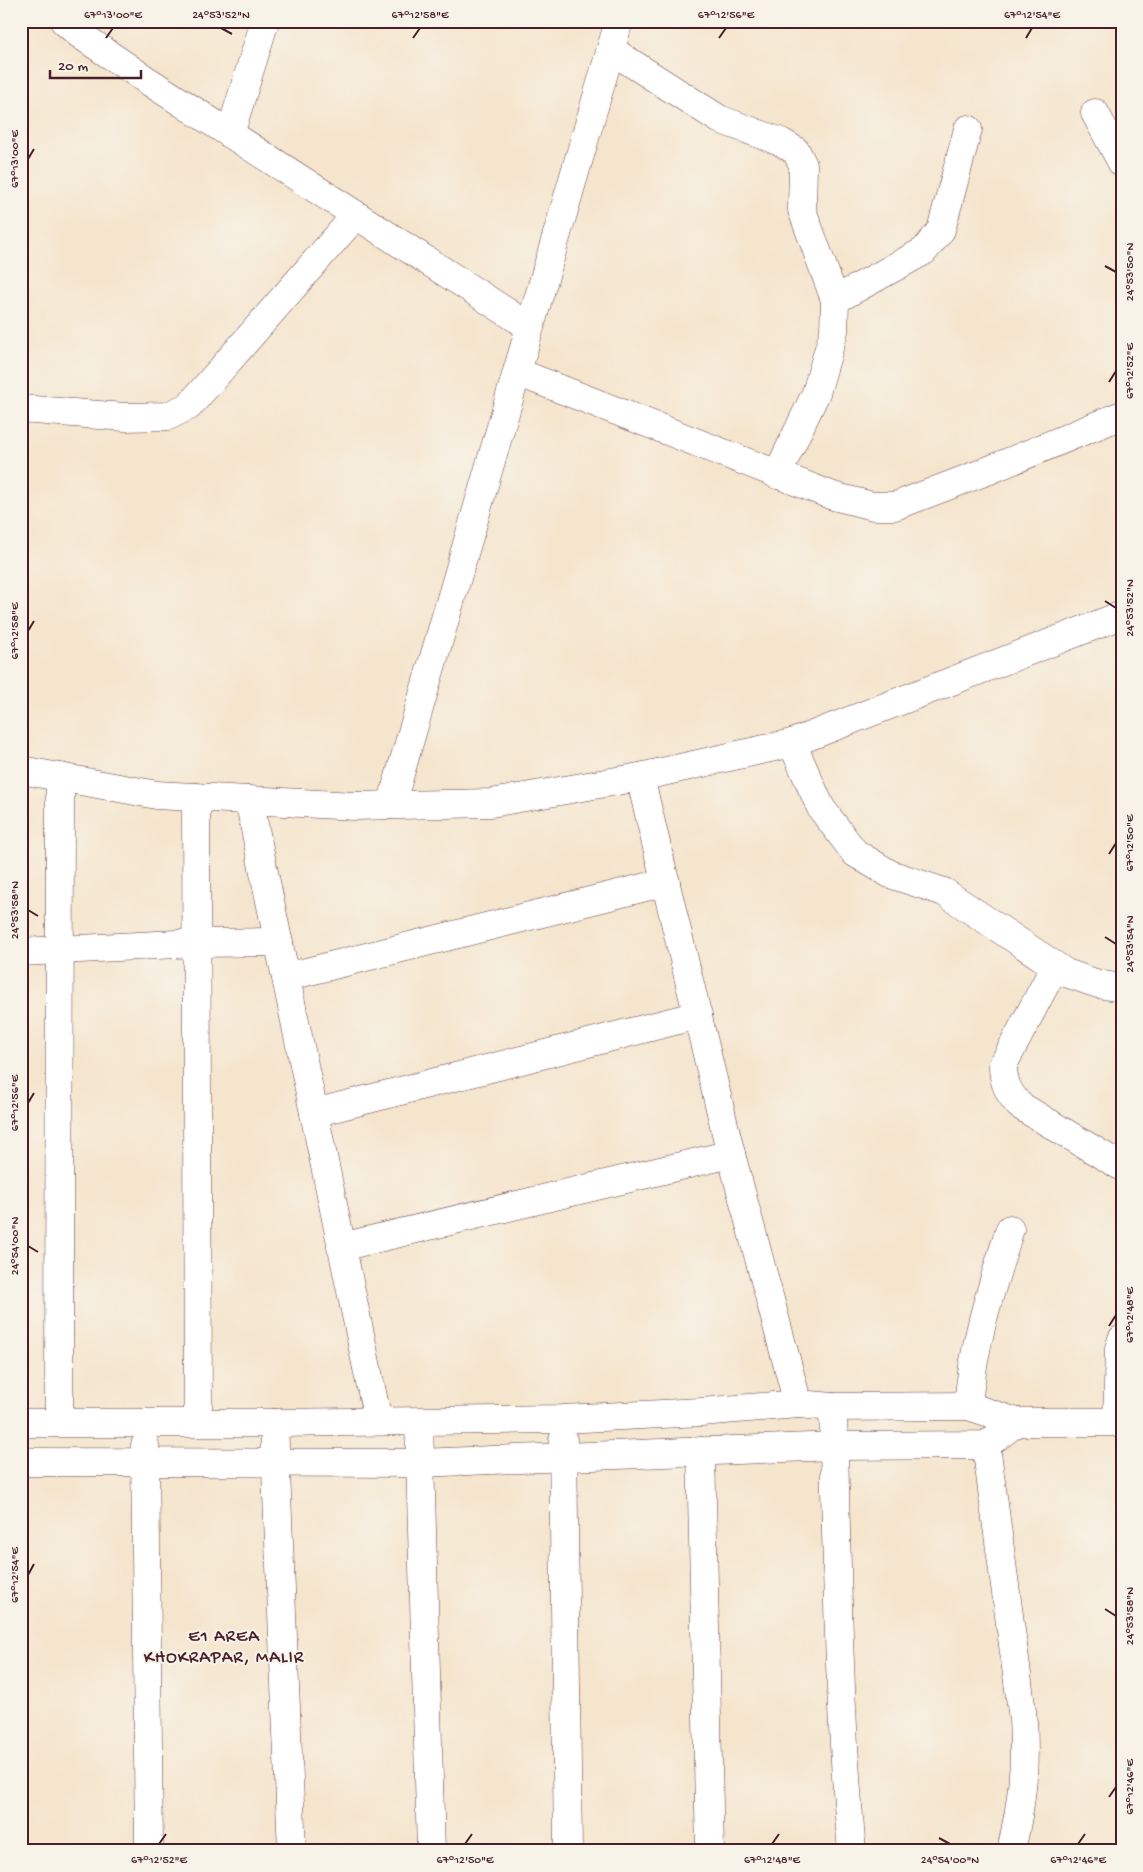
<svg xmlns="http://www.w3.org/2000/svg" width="1143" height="1872" font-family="'Gochi Hand',sans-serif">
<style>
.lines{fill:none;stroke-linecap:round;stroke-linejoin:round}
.minor-casing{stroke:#643d43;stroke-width:29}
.minor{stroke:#fff;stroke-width:28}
.ticks{fill:none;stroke:#4a1f2b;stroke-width:2}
.labels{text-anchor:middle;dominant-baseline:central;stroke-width:4;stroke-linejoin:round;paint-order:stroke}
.neighbourhood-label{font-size:18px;letter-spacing:1px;fill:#4a1f2b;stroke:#f7f3e8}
.neatline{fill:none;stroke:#4a1f2b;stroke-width:2}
.ticks-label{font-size:12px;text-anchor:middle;fill:#4a1f2b}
</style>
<rect width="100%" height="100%" fill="#f7f3e8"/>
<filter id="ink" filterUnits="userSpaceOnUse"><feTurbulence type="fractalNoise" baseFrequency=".02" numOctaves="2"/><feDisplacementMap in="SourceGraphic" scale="10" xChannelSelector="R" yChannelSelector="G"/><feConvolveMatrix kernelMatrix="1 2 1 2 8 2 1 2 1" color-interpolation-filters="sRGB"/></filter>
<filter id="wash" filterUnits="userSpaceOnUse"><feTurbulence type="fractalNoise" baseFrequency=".0096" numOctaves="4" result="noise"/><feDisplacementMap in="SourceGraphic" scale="20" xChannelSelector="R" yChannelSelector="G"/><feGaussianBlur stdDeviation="1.12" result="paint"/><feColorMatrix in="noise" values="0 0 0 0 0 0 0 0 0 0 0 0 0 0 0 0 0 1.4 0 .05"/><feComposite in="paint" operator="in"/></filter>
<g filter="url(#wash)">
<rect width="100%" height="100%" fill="#f5e5cd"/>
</g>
<g filter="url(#ink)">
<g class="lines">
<!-- minor casing -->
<g class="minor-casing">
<g id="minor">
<polyline points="64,21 79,34 145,79 530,327"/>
<polyline points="611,50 719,119 781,142 796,151 803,165 802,210 835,300 834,331 816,393 777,475"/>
<polyline points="1095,113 1122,163"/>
<polyline points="230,134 265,21"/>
<polyline points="835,300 924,251 941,230 968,129"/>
<polyline points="517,372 833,496 873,506 895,506 987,471 1122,415"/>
<polyline points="21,409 125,417 168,416 189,406 356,215"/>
<polyline points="792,743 821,808 855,853 890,874 944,892 1066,973 1098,984 1122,988"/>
<polyline points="21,770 157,795 354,806 491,803 640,777 792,743 1122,615"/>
<polyline points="640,777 731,1154 798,1404"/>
<polyline points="196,797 198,1422"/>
<polyline points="249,800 378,1421"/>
<polyline points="391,805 619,21"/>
<polyline points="21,952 196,943 279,942"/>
<path d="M1055 966 1003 1065C1003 1082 1008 1092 1019 1105L1122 1167"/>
<polyline points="286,977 666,882"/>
<polyline points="314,1113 698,1015"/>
<polyline points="341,1247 731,1154"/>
<path d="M968 1406C973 1343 991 1289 1010 1229"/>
<path d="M833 1407C837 1555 838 1703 852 1851"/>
<polyline points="59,1422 60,777"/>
<polyline points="419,1422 431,1851"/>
<polyline points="1117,1422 1119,1349 1122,1339"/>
<polyline points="21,1423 274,1423 563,1419 701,1412 798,1404 833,1407 968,1406 1017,1422 1117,1422 1122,1425"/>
<polyline points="274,1423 292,1851"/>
<polyline points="563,1440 568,1851"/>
<polyline points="145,1445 149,1851"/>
<path d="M986 1445 1023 1719C1026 1770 1022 1802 1011 1851"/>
<polyline points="701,1451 710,1851"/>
<polyline points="21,1462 420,1463 834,1446 986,1445 1017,1422"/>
</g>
</g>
<!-- minor -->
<use href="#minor" class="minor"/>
</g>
</g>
<!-- ticks -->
<path class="ticks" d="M221 28 232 34M106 38 113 28M413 38 420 28M719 38 726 28M1026 38 1032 28M28 159 34 149M1105 266 1116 272M1109 382 1116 371M1105 601 1116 608M28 631 34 621M1109 854 1116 843M28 910 38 916M1105 937 1116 944M28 1103 34 1093M28 1246 38 1252M1109 1326 1116 1315M28 1575 34 1564M1105 1609 1116 1616M1109 1797 1116 1787M939 1838 950 1844M159 1844 166 1834M465 1844 472 1834M772 1844 779 1834M1078 1844 1085 1834"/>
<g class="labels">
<!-- neighbourhood labels -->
<g class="neighbourhood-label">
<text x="224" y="1637">E1 AREA<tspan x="224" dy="21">KHOKRAPAR, MALIR</tspan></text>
</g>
</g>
<!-- margin -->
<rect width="1143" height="1872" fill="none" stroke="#f7f3e8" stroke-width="55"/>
<!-- scale -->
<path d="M50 70v8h91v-8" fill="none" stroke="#4a1f2b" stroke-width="2.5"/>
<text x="58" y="70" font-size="15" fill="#4a1f2b" stroke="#f7f3e8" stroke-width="4" paint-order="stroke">20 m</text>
<rect x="28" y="28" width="1088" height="1816" class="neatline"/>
<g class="ticks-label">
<text x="113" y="18">67°13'00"E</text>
<text x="221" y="18">24°53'52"N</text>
<text x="420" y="18">67°12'58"E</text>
<text x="726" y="18">67°12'56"E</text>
<text x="1032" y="18">67°12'54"E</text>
<text transform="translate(14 159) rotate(-90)" y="4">67°13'00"E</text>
<text transform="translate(1129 272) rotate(-90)" y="4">24°53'50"N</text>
<text transform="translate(1129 371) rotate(-90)" y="4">67°12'52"E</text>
<text transform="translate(1129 608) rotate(-90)" y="4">24°53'52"N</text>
<text transform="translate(14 631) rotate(-90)" y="4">67°12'58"E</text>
<text transform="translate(1129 843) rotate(-90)" y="4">67°12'50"E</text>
<text transform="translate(14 910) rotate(-90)" y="4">24°53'58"N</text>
<text transform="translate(1129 944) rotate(-90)" y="4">24°53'54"N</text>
<text transform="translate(14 1103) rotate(-90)" y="4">67°12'56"E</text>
<text transform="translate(14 1246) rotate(-90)" y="4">24°54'00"N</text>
<text transform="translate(1129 1315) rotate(-90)" y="4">67°12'48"E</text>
<text transform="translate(14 1575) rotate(-90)" y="4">67°12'54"E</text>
<text transform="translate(1129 1616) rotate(-90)" y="4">24°53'58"N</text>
<text transform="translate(1129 1787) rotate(-90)" y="4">67°12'46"E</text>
<text x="159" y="1863">67°12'52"E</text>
<text x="465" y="1863">67°12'50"E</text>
<text x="772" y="1863">67°12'48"E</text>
<text x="950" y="1863">24°54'00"N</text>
<text x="1078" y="1863">67°12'46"E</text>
</g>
</svg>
